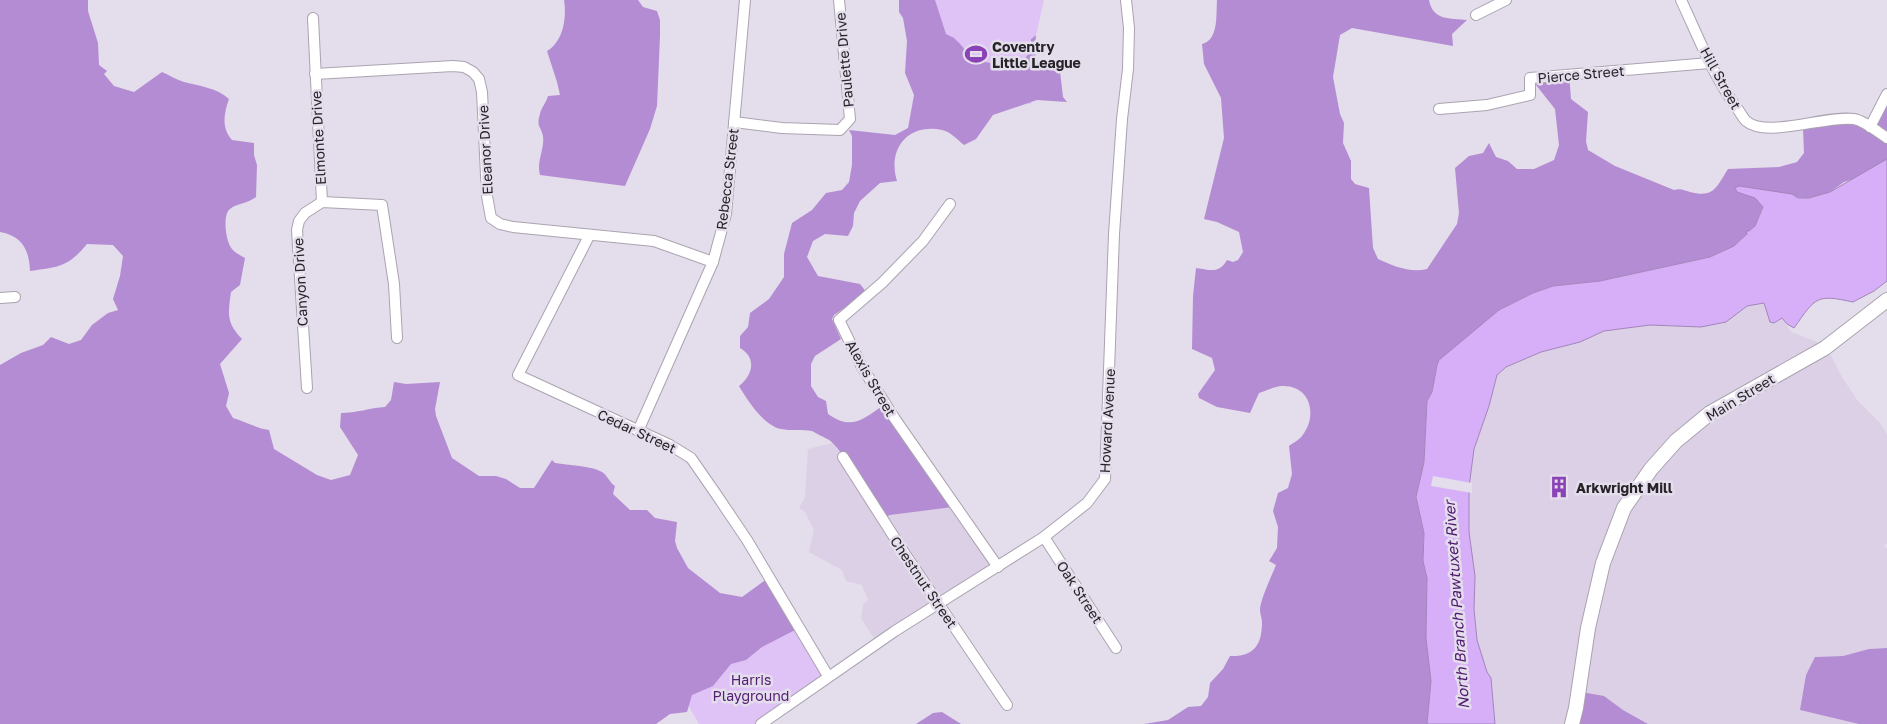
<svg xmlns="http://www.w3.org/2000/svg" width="1887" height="724" font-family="'Golos Text',sans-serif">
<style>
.built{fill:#dbd0e5}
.green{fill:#dfc2f6}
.forest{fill:#b48cd3}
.water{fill:#d7aef8;stroke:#a285ba}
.pier{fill:#e4ddeb}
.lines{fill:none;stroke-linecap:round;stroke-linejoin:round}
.minor-casing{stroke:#aaa3b0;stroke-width:12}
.secondary-casing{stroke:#aaa3b0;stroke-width:16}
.minor{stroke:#fff;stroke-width:10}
.secondary{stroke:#fff;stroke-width:14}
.labels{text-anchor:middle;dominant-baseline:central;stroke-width:5;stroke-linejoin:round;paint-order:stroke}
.poi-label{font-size:14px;font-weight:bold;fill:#272429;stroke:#e4ddeb;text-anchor:start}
.street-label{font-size:14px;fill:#272429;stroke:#e4ddeb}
.park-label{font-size:14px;fill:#542074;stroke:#e4ddeb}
.water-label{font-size:15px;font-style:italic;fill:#4e196e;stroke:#e4ddeb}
</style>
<rect width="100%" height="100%" fill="#e4ddeb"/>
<!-- built -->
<g class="built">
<polygon points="1772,302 1791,332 1815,341 1828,350 1842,377 1857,400 1879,422 1887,434 1887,543 1883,547 1887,548 1887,648 1869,649 1843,656 1815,657 1833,718 1856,722 1859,724 1648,724 1623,710 1604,696 1572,724 1495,724 1491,678 1487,672 1477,640 1474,609 1475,576 1469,532 1469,487 1474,449 1489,406 1497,375 1506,367 1541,352 1580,342 1604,331 1650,325 1701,327 1726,322 1747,306"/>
<polygon points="832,443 890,515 953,507 998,567 877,643 861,618 863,605 868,600 862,585 846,581 842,570 809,552 814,530 805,512 799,508 805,498 808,449"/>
</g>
<!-- green -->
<g class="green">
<polygon points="912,0 1044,0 1036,35 1031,39 1039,68 1031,104 946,103"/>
<polygon points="794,617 828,676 763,724 699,724 679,690"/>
</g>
<!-- forest -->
<g class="forest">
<path d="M0 0H88V11L98 43 99 65 107 71 104 74 114 86 134 92 162 72C169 75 177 80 184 82 200 86 217 88 229 99 224 113 221 128 232 140L254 143V155L257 165 256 197C247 204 233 204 228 211 223 219 226 242 232 249 235 253 242 256 245 258L240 285 231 292C228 314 226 322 242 339L220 364 229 393 226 406 233 418C246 422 256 428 269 430L274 449 317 475 331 480 350 475 358 455 340 427 341 413C356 413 370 408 385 407L391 400 394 382 406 384 440 382 435 409 436 416 452 458 479 476H496L506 479 520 488H534L552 460 555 463C567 465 592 466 602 472 608 476 609 482 615 486L613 494 630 510H647L655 518 677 522 675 541 677 548 688 568 720 593 742 597 768 578 799 628 762 647 746 660 731 664 713 686 692 695 687 712 670 714 656 724H0V365L21 353 43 345 51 337 69 344 81 340 92 325 108 313 118 310 113 299 120 276 123 256 113 245 87 244C68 267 59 267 30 271 29 249 22 236 0 232Z"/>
<path d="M564 0H638L643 7 657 11 660 20V36L657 106 650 129 625 186 540 175C536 162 545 148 543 136 541 126 536 127 540 114 541 108 546 103 548 96L560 95 557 82 547 51C563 42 567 18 564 0Z"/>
<path d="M899 0H935L946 34C949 36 954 37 956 40 963 46 967 54 975 59 980 61 986 62 990 63 1011 67 1032 66 1031 39L1036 35C1034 61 1033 67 1060 71L1063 97 1067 102 1037 100 993 115 976 139 964 145C958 140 949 131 942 130 908 123 887 149 897 181L880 183 860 201 854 213 853 226 848 236 825 234 813 241 807 257 818 276 860 284 867 293 834 315 832 319 841 339 815 356 811 364V386L818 397 826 401 828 414C852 431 863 419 884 405L953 507 890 515 883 518C875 505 839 445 829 440 826 438 813 432 812 431 802 429 791 431 781 429 763 425 748 401 739 386 753 375 757 358 740 348V336L748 327 750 313 769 299 784 277V254L792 223 812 210 826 193 842 190 849 182 852 165V136L849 130 895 135 908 128 914 95 905 73 907 41 903 18 899 12Z"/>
<path d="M1217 0H1429C1433 21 1450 18 1467 20L1452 34 1453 46 1352 28 1340 35 1333 77 1340 114 1344 123 1343 143 1351 161V179L1355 184 1369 188 1373 248 1378 259C1393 266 1410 273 1427 269L1457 224 1459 213 1455 168 1469 156 1483 153 1489 143 1496 157 1508 161 1517 169H1534L1554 160 1559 145 1555 109 1536 85 1540 79 1569 73 1571 99 1588 112 1586 141 1588 150 1615 166 1674 190C1680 188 1684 190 1690 192 1714 198 1716 188 1728 169L1779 167 1797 162 1804 153 1803 128 1852 120 1869 127 1887 97V163L1870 174 1844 182 1830 192 1809 198 1779 197 1765 201 1755 226 1734 246 1710 257 1600 281 1553 286 1533 293 1499 310 1437 365 1432 392 1427 401 1424 462 1416 497 1424 533 1423 561 1427 578 1426 638 1431 681 1427 724H1144L1168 720 1188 707 1201 706 1208 697 1210 683 1223 669 1230 656C1254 657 1262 645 1262 622 1262 618 1260 614 1260 610 1260 600 1272 575 1276 565L1269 561 1277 548 1278 527 1273 511 1278 493 1288 488 1292 474 1289 446C1293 443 1299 440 1302 436 1318 416 1311 385 1282 386 1275 386 1266 391 1259 393L1250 413 1217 407 1199 398 1198 394 1215 370 1212 358 1192 349 1193 296 1196 268C1210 270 1219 274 1227 260L1233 262 1238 260 1243 252 1239 232 1217 222 1204 219 1224 138 1221 98 1204 64 1202 44C1219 40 1216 14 1217 0Z"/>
<polygon points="1887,648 1887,724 1859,724 1800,710 1806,675 1815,657 1843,656 1869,649"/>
<polygon points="1581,692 1604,696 1623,710 1648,724 1572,724"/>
<polygon points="942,712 961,724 916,724 933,713"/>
</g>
<!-- water -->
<path class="water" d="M1887 159V281L1874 291 1853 302C1816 294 1816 297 1794 328L1787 324 1782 318 1774 323 1770 322 1764 303 1747 306 1726 322 1701 327 1650 325 1604 331 1580 342 1541 352 1506 367 1497 375 1489 406 1474 449 1469 487V532L1475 576 1474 609 1477 640 1487 672 1491 678 1495 724H1427L1431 681 1426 638 1427 578 1423 561 1424 533 1416 497 1424 462 1427 401 1432 392 1437 365 1439 360 1499 310 1533 293 1553 286 1600 281 1710 257 1734 246 1747 234 1746 231H1749L1755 226 1763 207 1755 198 1737 192 1735 188 1739 186 1792 194 1798 198H1809L1830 192Z"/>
<!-- pier -->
<polygon class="pier" points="1433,476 1472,483 1472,493 1431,486"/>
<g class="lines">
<!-- minor casing -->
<g class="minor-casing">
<g id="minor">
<path d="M1681 0C1698 36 1713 76 1737 108 1740 112 1742 117 1746 121 1767 139 1826 115 1854 119 1865 121 1878 132 1887 138"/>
<polyline points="1476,15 1506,0"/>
<polyline points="313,18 322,202"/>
<polyline points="315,74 453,66 464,67 473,72 479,79 482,92 487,196 491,218 500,224 513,227 654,241 713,262"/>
<polyline points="1439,109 1487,105 1530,95 1530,78 1710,63"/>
<polyline points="734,122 782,128 840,130 850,119 839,0"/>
<polyline points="1870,127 1887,94"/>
<polyline points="950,204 923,241 882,283 839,320 862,367 895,419 998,567"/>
<polyline points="589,236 518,375 670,445 691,458 716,494 747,540 828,676"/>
<polyline points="0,298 15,297"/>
<polyline points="307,388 297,230 299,221 305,213 322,202 382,205 394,284 397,338"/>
<polyline points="638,431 713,262 726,214 745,0"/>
<polyline points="843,457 903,551 1007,705"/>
<polyline points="1044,537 1116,648"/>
<polyline points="761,724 895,631 1044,537 1087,503 1105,479 1114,234 1122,119 1128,69 1129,28 1126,0"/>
</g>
</g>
<!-- secondary casing -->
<g class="secondary-casing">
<polyline id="secondary" points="1572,724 1576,708 1588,628 1603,563 1624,508 1651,469 1676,441 1710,413 1825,348 1887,300"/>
</g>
<!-- minor -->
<use href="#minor" class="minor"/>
<!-- secondary -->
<use href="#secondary" class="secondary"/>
</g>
<!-- icons -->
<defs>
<g id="stadium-bare" transform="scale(1.725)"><path d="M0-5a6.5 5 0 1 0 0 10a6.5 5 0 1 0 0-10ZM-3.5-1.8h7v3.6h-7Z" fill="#8a43b7" stroke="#e4ddeb" stroke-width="2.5" paint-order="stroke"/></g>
<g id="building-bare" transform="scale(1.725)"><path d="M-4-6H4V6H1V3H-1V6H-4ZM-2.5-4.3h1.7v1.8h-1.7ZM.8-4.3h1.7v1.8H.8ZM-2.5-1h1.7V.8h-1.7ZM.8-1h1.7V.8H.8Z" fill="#8a43b7" stroke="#e4ddeb" stroke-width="2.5" paint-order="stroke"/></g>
</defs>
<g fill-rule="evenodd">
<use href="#stadium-bare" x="976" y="54"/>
<use href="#building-bare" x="1559" y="487"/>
</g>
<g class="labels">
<!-- poi labels -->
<g class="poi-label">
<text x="992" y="46">Coventry<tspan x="992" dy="16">Little League</tspan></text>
<text x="1576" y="487">Arkwright Mill</text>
</g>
<!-- street labels -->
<g class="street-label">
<text transform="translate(844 60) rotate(-95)">Paulette Drive</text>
<text transform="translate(1581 74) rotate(-5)">Pierce Street</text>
<text transform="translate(1721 78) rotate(61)">Hill Street</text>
<text transform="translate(318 138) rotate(-93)">Elmonte Drive</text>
<text transform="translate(485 150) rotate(-93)">Eleanor Drive</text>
<text transform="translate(727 179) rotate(-83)">Rebecca Street</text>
<text transform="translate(300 282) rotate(-93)">Canyon Drive</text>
<text transform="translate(871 378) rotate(60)">Alexis Street</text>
<text transform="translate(1740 397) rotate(-31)">Main Street</text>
<text transform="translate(1107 421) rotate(-87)">Howard Avenue</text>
<text transform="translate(637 431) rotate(25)">Cedar Street</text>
<text transform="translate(924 582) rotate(56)">Chestnut Street</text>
<text transform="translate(1080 592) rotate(57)">Oak Street</text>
</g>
<!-- park labels -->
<g class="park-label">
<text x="751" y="679">Harris<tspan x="751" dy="16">Playground</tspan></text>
</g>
<!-- water labels -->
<g class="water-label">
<text transform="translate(1456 605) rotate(-94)">North Branch Pawtuxet River</text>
</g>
</g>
</svg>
